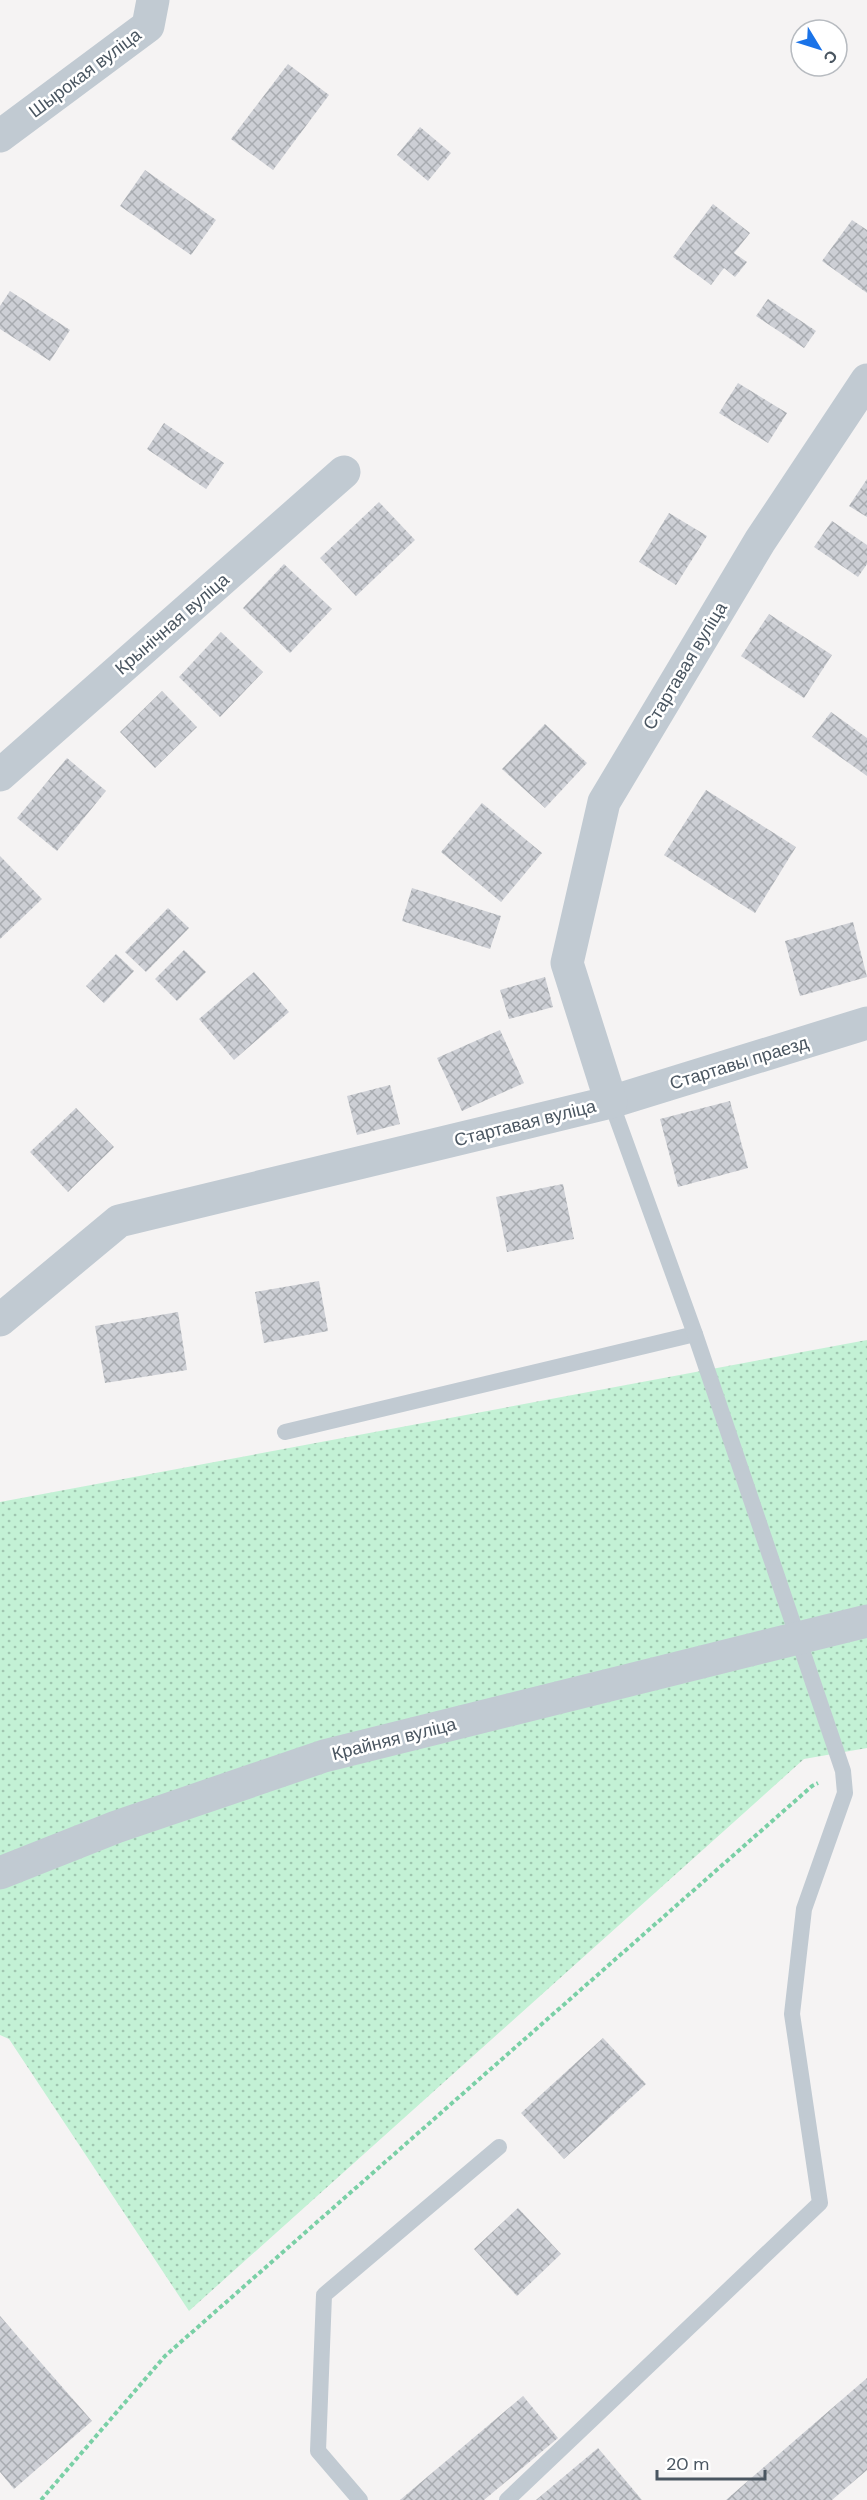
<svg xmlns="http://www.w3.org/2000/svg" width="867" height="2500" font-family="'DM Sans',sans-serif">
<style>
.grass{fill:url(#grass-dots)}
.building{fill:url(#building-cross-hatch)}
.lines{fill:none;stroke-linecap:round;stroke-linejoin:round}
.path{stroke:#7ad0a6;stroke-width:4;stroke-dasharray:4.5 3;stroke-linecap:butt}
.lane{stroke:#c1cad2;stroke-width:16}
.street{stroke:#c1cad2;stroke-width:33}
.labels{text-anchor:middle;dominant-baseline:central;stroke-width:5;stroke-linejoin:round;paint-order:stroke}
.street-label{font-size:18px;fill:#4a5661;stroke:#fff}
</style>
<defs>
<pattern id="grass-dots" width="8" height="8" patternUnits="userSpaceOnUse" patternTransform="scale(1.5)"><rect width="8" height="8" fill="#c3f1d5"/><path d="M2 2h.1M6 6h.1" fill="none" stroke="#a0c6b0" stroke-width="1.8" stroke-linecap="round"/></pattern>
<pattern id="building-cross-hatch" width="8" height="8" patternUnits="userSpaceOnUse" patternTransform="scale(1.5)"><rect width="8" height="8" fill="#cdcfd5"/><path d="M0 0l8 8M0 8l8-8" fill="none" stroke="#a8abb0"/></pattern>
</defs>
<rect width="100%" height="100%" fill="#f5f3f3"/>
<!-- grass -->
<polygon class="grass" points="867,1340 867,1748 804,1759 189,2311 9,2039 0,2035 0,1502"/>
<!-- building -->
<g class="building">
<polygon points="288,64 329,95 273,170 231,139"/>
<polygon points="420,127 451,153 428,181 397,155"/>
<polygon points="145,170 216,220 191,255 120,206"/>
<polygon points="713,204 750,233 734,253 747,262 735,277 724,268 711,285 673,257"/>
<polygon points="852,220 867,230 867,293 822,261"/>
<polygon points="10,291 70,330 50,361 0,329 0,306"/>
<polygon points="768,299 816,331 804,348 756,316"/>
<polygon points="738,383 787,413 768,443 719,413"/>
<polygon points="164,423 224,463 206,489 147,449"/>
<polygon points="867,479 867,517 849,506"/>
<polygon points="379,502 415,540 356,596 320,558"/>
<polygon points="669,513 707,536 676,585 639,562"/>
<polygon points="832,521 867,545 867,564 858,577 814,547"/>
<polygon points="284,564 332,609 290,653 243,608"/>
<polygon points="769,614 832,655 804,698 741,656"/>
<polygon points="221,632 263,672 220,717 179,677"/>
<polygon points="162,691 197,727 155,768 120,732"/>
<polygon points="831,712 867,738 867,776 812,737"/>
<polygon points="545,724 587,763 545,808 502,769"/>
<polygon points="67,758 106,791 57,851 17,818"/>
<polygon points="706,790 796,847 755,913 664,855"/>
<polygon points="482,803 542,853 501,902 441,852"/>
<polygon points="0,856 42,899 0,939"/>
<polygon points="412,888 501,916 490,949 402,921"/>
<polygon points="168,908 189,928 146,972 125,952"/>
<polygon points="853,922 867,977 800,996 785,941"/>
<polygon points="184,950 206,972 177,1001 155,979"/>
<polygon points="116,954 134,971 104,1003 86,986"/>
<polygon points="254,972 289,1012 234,1060 199,1019"/>
<polygon points="545,977 553,1007 509,1019 500,990"/>
<polygon points="500,1030 524,1083 462,1111 437,1058"/>
<polygon points="390,1085 400,1124 357,1135 347,1096"/>
<polygon points="730,1101 748,1168 678,1187 660,1119"/>
<polygon points="76,1108 114,1147 68,1192 30,1152"/>
<polygon points="563,1184 574,1239 507,1252 496,1197"/>
<polygon points="319,1281 328,1331 264,1343 255,1292"/>
<polygon points="178,1312 187,1370 105,1383 95,1326"/>
<polygon points="603,2038 646,2084 564,2159 521,2113"/>
<polygon points="518,2208 561,2254 517,2296 474,2249"/>
<polygon points="0,2316 92,2421 14,2489 0,2472"/>
<polygon points="867,2378 867,2470 832,2500 726,2500"/>
<polygon points="523,2396 558,2438 484,2500 400,2500"/>
<polygon points="598,2448 642,2500 536,2500"/>
</g>
<g class="lines">
<!-- path -->
<polyline class="path" points="41,2500 165,2356 812,1786 818,1783"/>
<!-- lane -->
<g class="lane">
<polyline points="285,1432 695,1334"/>
<polyline points="360,2500 318,2451 324,2295 499,2147"/>
<polyline points="507,2500 820,2203 792,2014 804,1909 845,1793 843,1771 695,1334 611,1102"/>
</g>
<!-- street -->
<g class="street">
<polyline points="0,136 148,26 153,0"/>
<polyline points="0,775 344,472"/>
<polyline points="611,1102 867,1023"/>
<polyline points="0,1320 119,1221 611,1102 567,963 604,802 760,541 867,380"/>
<polyline points="0,1873 116,1827 324,1756 867,1621"/>
</g>
</g>
<g class="labels">
<!-- street labels -->
<g class="street-label">
<text transform="translate(85 73) rotate(-37)">Шырокая вуліца</text>
<text transform="translate(172 624) rotate(-41)">Крынічная вуліца</text>
<text transform="translate(685 666) rotate(-59)">Стартавая вуліца</text>
<text transform="translate(739 1063) rotate(-17)">Стартавы праезд</text>
<text transform="translate(525 1123) rotate(-14)">Стартавая вуліца</text>
<text transform="translate(394 1739) rotate(-14)">Крайняя вуліца</text>
</g>
</g>
<!-- north arrow -->
<g transform="translate(819 48) rotate(128)"><circle r="28" fill="#ffffff" stroke="#b7bbc0" stroke-width="1.5"/>
<path d="M0-4.5L10 22L0 15L-10 22Z" fill="#1a73e8"/>
<text y="-9" font-size="16" font-weight="bold" text-anchor="middle" fill="#4a5661">С</text>
</g>
<!-- scale -->
<path d="M657 2470v9h108v-9" fill="none" stroke="#4a5661" stroke-width="3"/>
<text x="666" y="2470" font-size="18" fill="#4a5661" stroke="#ffffff" stroke-width="4.5" paint-order="stroke">20 m</text>
</svg>
